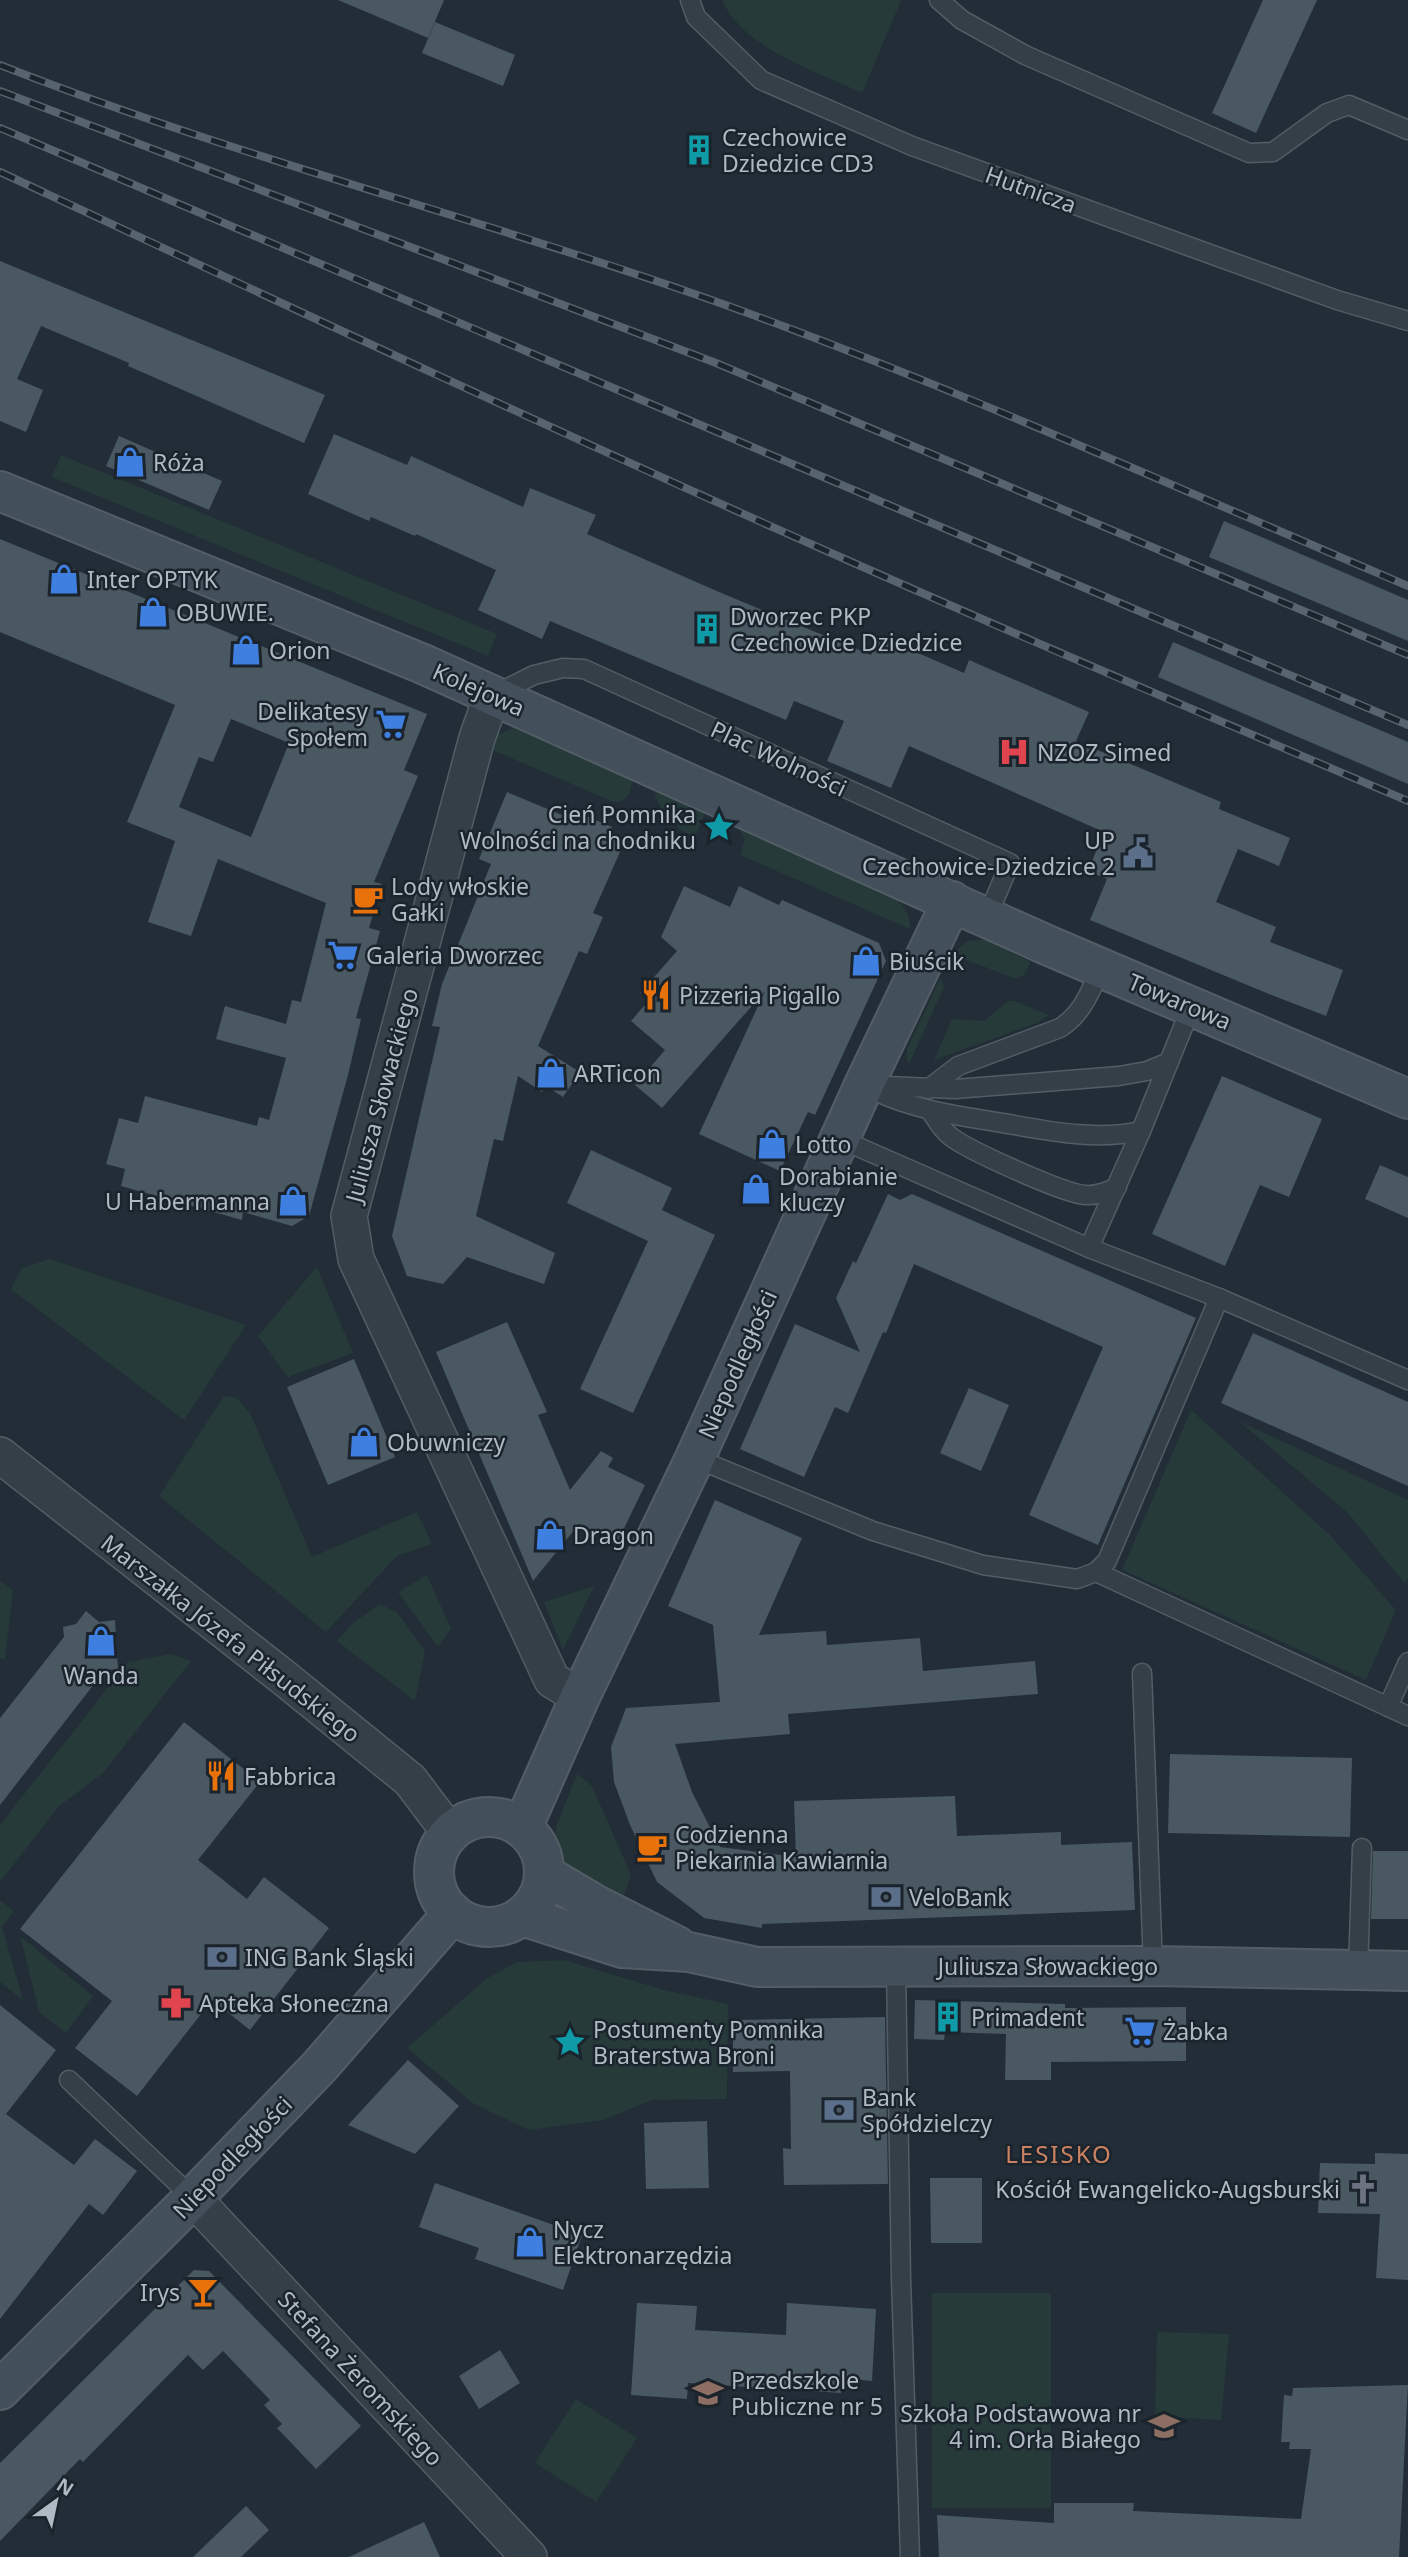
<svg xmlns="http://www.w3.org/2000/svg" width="1408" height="2557" font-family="'Noto Sans',sans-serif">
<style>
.green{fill:#253a39}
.building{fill:#4a5862;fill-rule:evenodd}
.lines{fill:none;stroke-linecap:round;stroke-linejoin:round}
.lane-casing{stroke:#535d65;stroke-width:21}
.street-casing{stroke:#535d65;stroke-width:38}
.secondary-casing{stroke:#535d65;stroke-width:42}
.lane{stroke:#353f47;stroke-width:18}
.street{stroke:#353f47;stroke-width:35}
.secondary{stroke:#434f5a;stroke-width:38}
.rail-casing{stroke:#57636e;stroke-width:8}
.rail{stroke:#1b242c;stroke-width:5;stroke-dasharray:16;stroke-linecap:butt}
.labels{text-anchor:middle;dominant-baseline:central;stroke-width:5;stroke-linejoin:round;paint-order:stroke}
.poi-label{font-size:23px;fill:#b0bac4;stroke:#1b242c;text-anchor:start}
.street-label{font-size:23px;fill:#b0bac4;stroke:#1b242c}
.neighbourhood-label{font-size:24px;letter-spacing:2px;fill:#cc8362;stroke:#1b242c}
</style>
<rect width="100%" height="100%" fill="#222d37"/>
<!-- green -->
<g class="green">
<path d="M722 0H899L901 1 862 93C818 72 742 48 722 0Z"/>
<polygon points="61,455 497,634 488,656 52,477"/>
<path d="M514 728 632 780C632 791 627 803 614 802L490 749 499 734Z"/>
<polygon points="656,791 705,813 695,837 680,830 672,818 661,808 655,796"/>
<path d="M738 827 891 895C903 904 911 913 910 929L740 855 745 840Z"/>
<polygon points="977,940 985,940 1031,962 1024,975 1016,979 951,954 968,941"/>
<polygon points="941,977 944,987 909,1064 906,1058 907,1049"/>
<polygon points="1008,1001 1015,1001 1049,1015 1037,1023 934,1060 952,1019 984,1021"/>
<polygon points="50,1259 246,1325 184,1420 11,1289 22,1268"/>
<polygon points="317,1267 353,1353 288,1377 258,1336"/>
<polygon points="224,1396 237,1398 250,1413 312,1557 417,1512 432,1544 397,1556 326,1632 159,1496"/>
<polygon points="1191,1410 1329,1534 1396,1610 1366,1680 1122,1570"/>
<polygon points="1239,1421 1408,1500 1408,1578 1405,1584 1349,1514"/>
<polygon points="427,1575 451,1629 438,1647 398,1592"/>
<polygon points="0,1580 13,1591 5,1659 0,1659"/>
<polygon points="594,1586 563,1650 544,1602"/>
<polygon points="379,1604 397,1612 425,1651 415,1701 337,1641 352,1624"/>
<polygon points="171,1654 191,1661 103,1773 59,1806 0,1882 0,1825 128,1662"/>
<polygon points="577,1774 592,1786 631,1875 622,1901 574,1875 562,1858 554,1838 557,1824"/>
<polygon points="0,1900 14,1911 2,1927 23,2000 0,1982"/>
<polygon points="20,1936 93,1996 66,2033 39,2012"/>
<polygon points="564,1960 664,1990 728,2004 727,2099 652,2100 604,2120 529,2130 474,2104 407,2048 486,1979 517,1962"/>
<rect x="932" y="2293" width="119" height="215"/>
<polygon points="1157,2332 1229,2334 1221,2420 1155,2416"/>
<polygon points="576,2399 637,2438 596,2502 535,2463"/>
</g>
<!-- building -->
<g class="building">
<polygon points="338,0 444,0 428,38"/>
<polygon points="1263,0 1317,0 1256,133 1212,113"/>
<polygon points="435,22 515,55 503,86 422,53"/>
<polygon points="0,261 325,395 304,443 128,366 129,363 41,326 17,379 43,390 26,432 0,421"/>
<polygon points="334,434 407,465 411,456 523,507 530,488 596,515 587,534 719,592 871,655 879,636 964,673 969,660 1089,712 1076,741 1221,802 1219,809 1290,838 1279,866 1238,849 1216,902 1276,927 1270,942 1343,970 1326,1016 1274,996 1090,920 1107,879 1088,871 1104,832 909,746 891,788 827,761 844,721 794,701 786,720 550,621 542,639 478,610 496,570 416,534 415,536 371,517 369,521 308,494"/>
<polygon points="119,436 222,481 209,510 106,466"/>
<polygon points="1224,521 1408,600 1408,641 1209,557"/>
<path d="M0 539 427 714 404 770 418 776 374 882 382 884 369 928 380 931 356 1018 361 1019 348 1075 309 1216 292 1226 243 1212 242 1220 121 1186 125 1169 106 1164 119 1118 138 1123 145 1096 257 1126 259 1117 269 1120 286 1058 216 1039 225 1006 286 1024 292 1000 301 1002 326 903 218 859 191 936 148 922 175 841 127 822 175 705 0 632ZM231 719 289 743 251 837 179 807 199 757 213 762Z"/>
<polygon points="1173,642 1408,742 1408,784 1158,677"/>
<polygon points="507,792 581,823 584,815 612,827 608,836 624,843 593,913 603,917 587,954 579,951 538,1046 580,1072 563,1097 546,1086 542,1092 518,1076 503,1141 494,1139 476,1216 555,1253 544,1284 467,1257 443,1284 407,1276 392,1236 440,1027 432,1026 442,984 491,864 479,859"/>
<polygon points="684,886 730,907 739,886 779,905 782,900 879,943 886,961 815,1115 808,1112 780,1171 699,1134 765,991 662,1108 635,1085 665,1050 631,1021 649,1000 640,993 677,951 661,937"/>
<polygon points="1222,1076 1322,1119 1289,1197 1260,1185 1225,1266 1152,1234"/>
<polygon points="591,1150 672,1188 662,1210 715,1235 633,1413 580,1389 648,1241 567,1203"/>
<polygon points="1380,1165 1408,1177 1408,1218 1365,1199"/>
<polygon points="888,1194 900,1200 912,1194 1196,1318 1098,1545 1029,1515 1103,1347 914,1264 886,1333 883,1332 848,1413 835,1407 804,1477 740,1449 795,1324 860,1352 836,1298 853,1261 856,1263"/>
<polygon points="507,1322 547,1412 538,1415 570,1490 601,1451 613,1458 608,1467 645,1485 617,1543 579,1524 533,1581 436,1352"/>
<polygon points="1253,1333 1408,1402 1408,1486 1221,1403"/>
<polygon points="354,1359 395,1457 328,1485 287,1387"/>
<polygon points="969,1388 1009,1405 981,1471 940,1453"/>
<polygon points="715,1500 802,1538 759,1635 826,1631 827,1645 920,1638 923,1671 1035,1661 1038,1694 788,1714 790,1734 675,1744 692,1792 720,1847 796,1857 794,1801 955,1796 957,1836 1061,1832 1061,1845 1132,1842 1135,1910 762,1924 762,1928 704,1918 657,1882 630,1825 614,1782 611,1747 626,1708 720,1702 713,1625 668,1606"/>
<polygon points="86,1611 99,1622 115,1620 118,1669 105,1670 0,1805 0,1718 64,1637 63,1627 76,1624"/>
<polygon points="184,1722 260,1782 198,1860 247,1899 264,1877 329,1928 250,2030 212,2000 137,2096 75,2048 112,2001 20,1929"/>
<polygon points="1170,1754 1352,1758 1350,1837 1168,1833"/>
<polygon points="1373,1851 1408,1851 1408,1919 1371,1919"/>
<polygon points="915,2000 1065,2004 1065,2008 1186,2007 1186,2061 1051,2062 1051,2080 1005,2080 1006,2034 945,2032 944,2040 914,2039"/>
<polygon points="0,2005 56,2050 6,2114 74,2165 95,2139 137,2171 103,2215 89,2204 0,2319"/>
<polygon points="885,2017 888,2184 784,2185 783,2148 791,2149 790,2071 733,2072 733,2020"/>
<polygon points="408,2060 459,2106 415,2154 348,2125"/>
<polygon points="707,2121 709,2188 646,2189 644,2123"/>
<polygon points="1375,2153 1408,2154 1408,2280 1376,2278 1380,2214 1318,2213 1320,2163 1375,2164"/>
<polygon points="930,2178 982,2178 982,2243 931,2243"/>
<polygon points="435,2183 582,2235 563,2290 475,2259 479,2248 419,2227"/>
<polygon points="194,2270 209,2271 361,2426 316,2469 277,2428 282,2424 264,2405 270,2400 223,2351 203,2370 188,2355 83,2462 80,2459 0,2541 0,2463"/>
<polygon points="637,2303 697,2306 695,2330 786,2335 787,2303 876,2309 872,2381 842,2378 841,2393 688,2383 687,2399 631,2395"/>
<polygon points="500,2350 520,2383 479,2409 459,2376"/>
<polygon points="1408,2385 1399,2557 939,2557 937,2515 1054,2523 1054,2503 1134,2503 1133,2511 1301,2519 1311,2449 1289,2449 1290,2442 1281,2442 1284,2395 1292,2396 1293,2388"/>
<polygon points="246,2506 269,2530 241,2557 193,2557"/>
<polygon points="424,2522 440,2557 349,2557"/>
</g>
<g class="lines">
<!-- lane casing -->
<g class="lane-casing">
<g id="lane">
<polyline points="690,0 696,17 761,80 912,146 1337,300 1408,321"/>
<polyline points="939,0 962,20 1025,55 1249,153 1273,152 1327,113 1349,105 1408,130"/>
<polyline points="496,694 534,675 563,668 584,669 1010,863 987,917"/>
<polyline points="864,1085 955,1089 1119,1076 1147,1071 1169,1062"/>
<path d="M928 1089 958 1066 1060 1028C1083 1013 1090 992 1101 968"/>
<path d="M873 1090C914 1110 958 1116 1003 1123 1049 1131 1095 1141 1141 1131"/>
<path d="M930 1110C936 1119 941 1129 950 1136 967 1150 1063 1193 1085 1195 1097 1196 1107 1192 1117 1187"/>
<polyline points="840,1139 1089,1248 1219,1298"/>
<polyline points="1089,1248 1141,1131 1192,1005"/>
<polyline points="695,1458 873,1531 983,1565 1077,1579 1096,1572 1107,1561 1219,1298 1408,1380"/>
<polyline points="1096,1572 1408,1716"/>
<polyline points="1142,1673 1153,1966"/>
<polyline points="1388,1707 1408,1662"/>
<polyline points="896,1966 901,2279 910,2557"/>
<polyline points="1358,1970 1362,1848"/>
<polyline points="69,2080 193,2198"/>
</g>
</g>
<!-- street casing -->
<g class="street-casing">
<g id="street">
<polyline points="492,696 477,738 349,1216 356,1259 552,1680 580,1697"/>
<polyline points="0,1455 283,1677 410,1780 450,1833"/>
<polyline points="193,2198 529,2557"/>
</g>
</g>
<!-- secondary casing -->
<g class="secondary-casing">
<g id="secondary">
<polyline points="0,491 423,664 1047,945 1408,1099"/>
<circle cx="489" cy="1872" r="55"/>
<polyline points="522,1828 580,1697 695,1458 864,1085 952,901"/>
<polyline points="544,1874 596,1905 677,1946"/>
<polyline points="522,1916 622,1948 689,1952 757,1967 1153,1966 1408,1971"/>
<polyline points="0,2390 193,2198 320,2066 453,1913"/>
</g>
</g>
<!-- lane -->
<use href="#lane" class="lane"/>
<!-- street -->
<use href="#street" class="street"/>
<!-- secondary -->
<use href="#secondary" class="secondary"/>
<!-- rail casing -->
<g class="rail-casing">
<g id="rail">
<path d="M0 65C230 155 470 215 703 297 942 381 1174 487 1408 586"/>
<polyline points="0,91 716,363 1408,655"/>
<polyline points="0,128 1408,725"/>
<path d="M0 172C279 302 557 432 838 556 1027 640 1218 720 1408 801"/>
</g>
</g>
<!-- rail -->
<use href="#rail" class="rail"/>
</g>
<!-- icons -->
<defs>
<g id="building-bare" transform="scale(2.415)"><path d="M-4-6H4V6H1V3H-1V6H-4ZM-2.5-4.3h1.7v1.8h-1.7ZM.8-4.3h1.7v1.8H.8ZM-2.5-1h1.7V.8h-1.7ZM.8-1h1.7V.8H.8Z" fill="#0f9aa8" stroke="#1b242c" stroke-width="2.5" paint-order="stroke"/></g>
<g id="shop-bare" transform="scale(2.415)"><path d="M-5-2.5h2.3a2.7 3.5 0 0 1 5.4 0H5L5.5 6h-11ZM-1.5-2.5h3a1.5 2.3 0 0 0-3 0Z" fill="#3f7fe0" stroke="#1b242c" stroke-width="2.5" paint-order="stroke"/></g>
<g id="supermarket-bare" transform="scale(2.415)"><path d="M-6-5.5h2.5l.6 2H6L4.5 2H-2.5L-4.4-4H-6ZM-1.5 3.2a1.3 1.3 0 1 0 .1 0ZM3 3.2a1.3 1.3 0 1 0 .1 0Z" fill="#3f7fe0" stroke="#1b242c" stroke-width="2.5" paint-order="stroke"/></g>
<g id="hospital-bare" transform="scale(2.415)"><path d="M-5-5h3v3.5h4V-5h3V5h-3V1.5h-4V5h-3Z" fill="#e0444e" stroke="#1b242c" stroke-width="2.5" paint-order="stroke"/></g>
<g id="sight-bare" transform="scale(2.415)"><path d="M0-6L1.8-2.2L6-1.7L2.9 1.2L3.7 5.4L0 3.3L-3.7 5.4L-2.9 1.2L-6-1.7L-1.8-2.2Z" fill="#0f9aa8" stroke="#1b242c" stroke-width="2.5" paint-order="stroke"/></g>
<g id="civic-bare" transform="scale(2.415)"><path d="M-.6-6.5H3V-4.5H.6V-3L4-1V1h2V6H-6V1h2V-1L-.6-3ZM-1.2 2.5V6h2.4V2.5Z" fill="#5c6f8a" stroke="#1b242c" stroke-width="2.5" paint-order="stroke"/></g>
<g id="cafe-bare" transform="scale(2.415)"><path d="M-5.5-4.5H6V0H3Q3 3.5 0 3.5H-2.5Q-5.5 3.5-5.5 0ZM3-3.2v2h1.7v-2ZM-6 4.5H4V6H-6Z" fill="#e8710a" stroke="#1b242c" stroke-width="2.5" paint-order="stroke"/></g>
<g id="restaurant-bare" transform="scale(2.415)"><path d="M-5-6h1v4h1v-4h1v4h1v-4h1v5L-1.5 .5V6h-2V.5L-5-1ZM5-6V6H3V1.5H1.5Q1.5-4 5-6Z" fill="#e8710a" stroke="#1b242c" stroke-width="2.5" paint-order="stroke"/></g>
<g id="bank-bare" transform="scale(2.415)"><path d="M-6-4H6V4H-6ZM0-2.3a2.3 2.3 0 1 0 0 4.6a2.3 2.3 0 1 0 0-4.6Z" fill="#5c6f8a" stroke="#1b242c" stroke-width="2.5" paint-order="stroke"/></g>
<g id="pharmacy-bare" transform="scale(2.415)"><path d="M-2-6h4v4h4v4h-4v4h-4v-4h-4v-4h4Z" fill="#e0444e" stroke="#1b242c" stroke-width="2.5" paint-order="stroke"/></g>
<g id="church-bare" transform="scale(2.415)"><path d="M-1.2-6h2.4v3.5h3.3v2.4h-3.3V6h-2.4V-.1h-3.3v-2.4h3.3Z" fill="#6b7280" stroke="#1b242c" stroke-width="2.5" paint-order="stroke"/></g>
<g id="bar-bare" transform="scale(2.415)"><path d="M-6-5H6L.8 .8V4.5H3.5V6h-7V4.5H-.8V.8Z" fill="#e8710a" stroke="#1b242c" stroke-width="2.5" paint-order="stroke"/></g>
<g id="school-bare" transform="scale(2.415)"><path d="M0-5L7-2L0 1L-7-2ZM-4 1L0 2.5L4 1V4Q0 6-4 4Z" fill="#8d6e63" stroke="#1b242c" stroke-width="2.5" paint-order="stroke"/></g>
</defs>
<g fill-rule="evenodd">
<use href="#building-bare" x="699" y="150"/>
<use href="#shop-bare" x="130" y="462"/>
<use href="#shop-bare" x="64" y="579"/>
<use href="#shop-bare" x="153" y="612"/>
<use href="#building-bare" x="707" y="629"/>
<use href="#shop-bare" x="246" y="650"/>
<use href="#supermarket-bare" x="391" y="724"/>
<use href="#hospital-bare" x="1014" y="752"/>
<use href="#sight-bare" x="719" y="827"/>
<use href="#civic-bare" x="1138" y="853"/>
<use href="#cafe-bare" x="368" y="899"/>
<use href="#supermarket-bare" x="343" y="955"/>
<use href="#shop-bare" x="866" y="961"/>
<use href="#restaurant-bare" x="656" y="995"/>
<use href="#shop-bare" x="551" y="1073"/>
<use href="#shop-bare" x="772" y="1144"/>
<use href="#shop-bare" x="756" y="1189"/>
<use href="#shop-bare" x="293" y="1201"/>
<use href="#shop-bare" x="364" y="1442"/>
<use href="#shop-bare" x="550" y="1535"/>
<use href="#shop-bare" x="101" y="1641"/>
<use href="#restaurant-bare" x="221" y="1776"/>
<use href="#cafe-bare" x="652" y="1847"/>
<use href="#bank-bare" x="886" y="1897"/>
<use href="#bank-bare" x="222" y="1957"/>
<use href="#pharmacy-bare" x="176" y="2003"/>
<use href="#building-bare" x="948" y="2017"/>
<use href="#supermarket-bare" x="1140" y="2031"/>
<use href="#sight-bare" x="570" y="2042"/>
<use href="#bank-bare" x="839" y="2110"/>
<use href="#church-bare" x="1363" y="2189"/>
<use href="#shop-bare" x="530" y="2242"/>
<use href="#bar-bare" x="203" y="2292"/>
<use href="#school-bare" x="708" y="2393"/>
<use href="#school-bare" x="1164" y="2426"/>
</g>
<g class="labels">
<!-- poi labels -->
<g class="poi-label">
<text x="722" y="137">Czechowice<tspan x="722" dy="26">Dziedzice CD3</tspan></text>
<text x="153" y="462">Róża</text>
<text x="87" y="579">Inter OPTYK</text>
<text x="176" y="612">OBUWIE.</text>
<text x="730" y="616">Dworzec PKP<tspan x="730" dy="26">Czechowice Dziedzice</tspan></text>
<text x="269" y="650">Orion</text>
<text x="368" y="711" text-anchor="end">Delikatesy<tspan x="368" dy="26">Społem</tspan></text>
<text x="1037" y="752">NZOZ Simed</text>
<text x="696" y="814" text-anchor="end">Cień Pomnika<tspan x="696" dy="26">Wolności na chodniku</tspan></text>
<text x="1115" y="840" text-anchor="end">UP<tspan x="1115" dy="26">Czechowice-Dziedzice 2</tspan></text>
<text x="391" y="886">Lody włoskie<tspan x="391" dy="26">Gałki</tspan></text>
<text x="366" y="955">Galeria Dworzec</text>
<text x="889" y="961">Biuścik</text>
<text x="679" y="995">Pizzeria Pigallo</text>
<text x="574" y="1073">ARTicon</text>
<text x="795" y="1144">Lotto</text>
<text x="779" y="1176">Dorabianie<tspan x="779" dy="26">kluczy</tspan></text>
<text x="270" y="1201" text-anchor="end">U Habermanna</text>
<text x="387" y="1442">Obuwniczy</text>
<text x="573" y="1535">Dragon</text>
<text x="101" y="1675" text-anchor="middle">Wanda</text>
<text x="244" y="1776">Fabbrica</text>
<text x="675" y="1834">Codzienna<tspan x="675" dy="26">Piekarnia Kawiarnia</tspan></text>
<text x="909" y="1897">VeloBank</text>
<text x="245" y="1957">ING Bank Śląski</text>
<text x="199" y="2003">Apteka Słoneczna</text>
<text x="971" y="2017">Primadent</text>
<text x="593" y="2029">Postumenty Pomnika<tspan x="593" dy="26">Braterstwa Broni</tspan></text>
<text x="1163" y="2031">Żabka</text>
<text x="862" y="2097">Bank<tspan x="862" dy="26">Spółdzielczy</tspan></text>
<text x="1340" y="2189" text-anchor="end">Kościół Ewangelicko-Augsburski</text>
<text x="553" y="2229">Nycz<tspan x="553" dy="26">Elektronarzędzia</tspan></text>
<text x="180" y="2292" text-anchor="end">Irys</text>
<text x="731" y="2380">Przedszkole<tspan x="731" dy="26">Publiczne nr 5</tspan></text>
<text x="1141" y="2413" text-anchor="end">Szkoła Podstawowa nr<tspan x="1141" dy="26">4 im. Orła Białego</tspan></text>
</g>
<!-- street labels -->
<g class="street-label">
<text transform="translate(1031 189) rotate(20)">Hutnicza</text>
<text transform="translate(479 689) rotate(24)">Kolejowa</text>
<text transform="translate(779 758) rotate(25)">Plac Wolności</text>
<text transform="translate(1180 1001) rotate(23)">Towarowa</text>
<text transform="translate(381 1095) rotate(-75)">Juliusza Słowackiego</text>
<text transform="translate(737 1364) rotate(-66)">Niepodległości</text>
<text transform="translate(231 1638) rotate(38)">Marszałka Józefa Piłsudskiego</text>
<text x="1048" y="1966">Juliusza Słowackiego</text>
<text transform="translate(232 2157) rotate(-46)">Niepodległości</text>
<text transform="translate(361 2378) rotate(47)">Stefana Żeromskiego</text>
</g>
<!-- neighbourhood labels -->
<g class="neighbourhood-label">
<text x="1059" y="2153">LESISKO</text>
</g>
</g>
<!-- north arrow -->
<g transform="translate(56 2501) rotate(33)" stroke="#1b242c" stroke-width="5" paint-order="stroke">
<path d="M0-5L12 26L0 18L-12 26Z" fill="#b0bac4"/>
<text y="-10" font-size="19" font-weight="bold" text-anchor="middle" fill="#b0bac4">N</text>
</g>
</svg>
